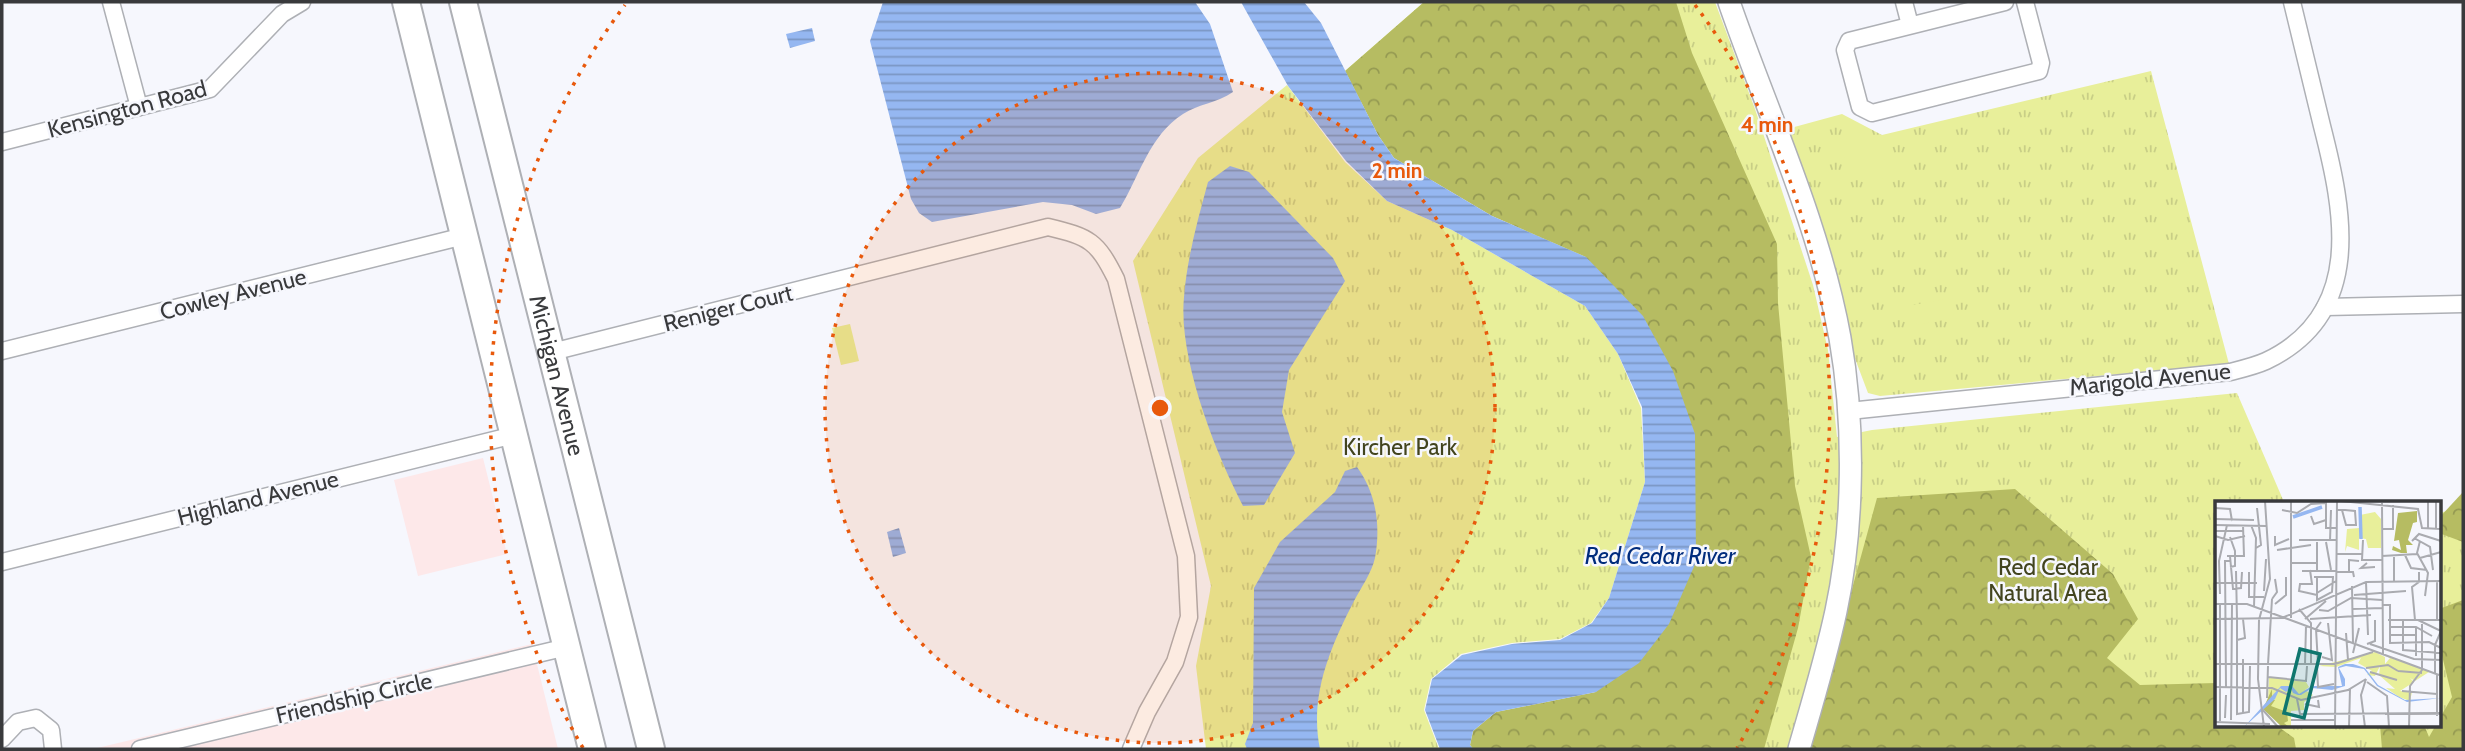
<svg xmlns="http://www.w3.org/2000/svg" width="2465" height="751" font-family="Cabin,sans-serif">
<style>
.commercial{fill:#fde8e9}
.grass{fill:url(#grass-tufts)}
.forest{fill:url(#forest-crowns)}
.garden{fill:#e8ef9a}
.water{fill:url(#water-rules)}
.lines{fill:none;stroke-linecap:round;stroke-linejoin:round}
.minor-casing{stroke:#aeb0b5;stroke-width:19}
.tertiary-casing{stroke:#aeb0b5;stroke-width:24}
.primary-casing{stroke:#aeb0b5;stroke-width:30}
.minor{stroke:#fff;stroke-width:16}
.tertiary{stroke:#fff;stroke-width:21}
.primary{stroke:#fff;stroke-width:26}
.ring{fill:none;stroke:#e8590c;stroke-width:3.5;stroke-dasharray:3.5 7}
.labels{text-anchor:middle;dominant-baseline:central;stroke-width:5;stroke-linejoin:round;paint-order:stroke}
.street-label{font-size:23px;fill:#393a3c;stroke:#f6f7fd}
.park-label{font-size:23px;fill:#42441e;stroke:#f6f7fd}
.water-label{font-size:24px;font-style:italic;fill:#002c7d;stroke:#f6f7fd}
.inset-river{fill:none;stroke:#95b7f1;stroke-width:3.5}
.inset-road{fill:none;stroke:#aaabb0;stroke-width:2}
.view{fill:#0f766e;fill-opacity:0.15;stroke:#0f766e;stroke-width:3.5}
.inset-edge{fill:none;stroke:#393a3c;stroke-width:3.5}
.centre{fill:#e8590c;stroke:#f6f7fd;stroke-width:3.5}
.ring-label{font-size:21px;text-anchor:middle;font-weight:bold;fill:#e8590c;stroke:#f6f7fd;stroke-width:5;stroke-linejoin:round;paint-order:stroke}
</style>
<defs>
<pattern id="grass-tufts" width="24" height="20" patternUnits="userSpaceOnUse" patternTransform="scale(1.75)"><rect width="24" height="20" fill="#e8ef9a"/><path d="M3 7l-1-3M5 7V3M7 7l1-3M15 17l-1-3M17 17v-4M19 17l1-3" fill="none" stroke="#c8ce86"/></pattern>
<pattern id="forest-crowns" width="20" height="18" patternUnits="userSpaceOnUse" patternTransform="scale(1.75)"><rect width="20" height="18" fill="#b6bc62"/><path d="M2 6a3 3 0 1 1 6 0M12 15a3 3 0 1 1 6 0" fill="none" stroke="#959a52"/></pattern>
<pattern id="water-rules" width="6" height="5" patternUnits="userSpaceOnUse" patternTransform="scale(1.75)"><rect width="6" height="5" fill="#95b7f1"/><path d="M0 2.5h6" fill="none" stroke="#7b96c4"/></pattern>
</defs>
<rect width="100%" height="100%" fill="#f6f7fd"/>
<!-- commercial -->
<g class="commercial">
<polygon points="483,458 507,554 418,576 394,480"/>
<polygon points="532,644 558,749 93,749"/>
</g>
<!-- grass -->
<g class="grass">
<polygon points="1424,2 1715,2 1755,109 1813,285 1828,350 1837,437 1872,430 2237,393 2284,502 2216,503 2216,725 2439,725 2439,513 2463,507 2463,749 1473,749 1596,692 1673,371 1345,71"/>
<polygon points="2151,71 2229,364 1880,396 1868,393 1851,348 1824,233 1787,129 1842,114 1882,135"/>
<polygon points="1287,85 1345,162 1387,201 1452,230 1585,306 1618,354 1641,408 1645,482 1609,598 1591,623 1560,639 1512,643 1461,654 1431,679 1424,710 1439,749 1206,749 1196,666 1211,586 1133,261 1198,158"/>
</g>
<!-- forest -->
<g class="forest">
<polygon points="1424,2 1676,2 1692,53 1777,244 1778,303 1795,486 1811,557 1798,628 1764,749 1473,749 1470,745 1473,731 1496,712 1596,692 1695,434 1586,257 1492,216 1394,158 1378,135 1345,71"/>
<polygon points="2015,489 2113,574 2138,619 2107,658 2140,685 2216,683 2216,725 2276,725 2294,738 2296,749 1808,749 1877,498"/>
<polygon points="2463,492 2463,542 2439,533 2439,518"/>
<polygon points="2463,600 2463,749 2382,749 2380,725 2424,725 2429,737 2452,697 2439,643 2439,609"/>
</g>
<!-- garden -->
<g class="garden">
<polygon points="1857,129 1893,169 1872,188 1836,148"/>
<polygon points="1950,298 1954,318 1917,325 1913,305"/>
<polygon points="850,324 859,361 841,365 832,328"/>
</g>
<!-- water -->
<g class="water">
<path d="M883 2H1195L1210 24 1233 92C1217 103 1198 104 1183 114 1149 136 1140 175 1120 208L1096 214 1072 205 1043 202 932 222 919 213 911 199 870 41Z"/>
<polygon points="1241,2 1304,2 1321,23 1378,135 1394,158 1492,216 1586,257 1643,316 1673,371 1695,434 1696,562 1669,624 1639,663 1596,692 1496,712 1473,731 1470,745 1473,749 1440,749 1425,710 1432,679 1462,655 1512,644 1560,640 1592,623 1609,598 1645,482 1642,407 1618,354 1585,306 1452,230 1387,201 1346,161 1288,86"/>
<polygon points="812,28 815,41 790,48 786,34"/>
<path d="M1230 166 1249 172 1333 258 1345 281 1289 370 1282 412 1295 453 1264 505 1243 506C1215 452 1178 358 1184 297 1187 258 1198 219 1208 182Z"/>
<path d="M1357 467C1376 493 1381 525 1375 558 1372 572 1361 588 1354 601 1330 648 1309 696 1320 749H1247L1245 744 1253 723 1254 588 1280 542 1335 492 1345 471Z"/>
<polygon points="899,528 906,553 893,557 887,532"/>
</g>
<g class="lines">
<!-- minor casing -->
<g class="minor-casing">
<g id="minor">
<polyline points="111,2 139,107"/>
<polyline points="1904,2 1910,25"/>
<polyline points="2005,2 1849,41 1845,50 1860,107 1872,113 2039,71 2041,63 2025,2"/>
<polyline points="2,142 210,89 282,14 302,2"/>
<polyline points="2325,307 2463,304"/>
<polyline points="2,351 464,236"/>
<path d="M552 352 1048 227C1090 237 1097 241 1116 279L1186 556 1189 617 1175 662 1147 712 1131 749"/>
<path d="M1849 411 2230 372C2242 369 2255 366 2266 361 2365 314 2344 212 2322 126 2312 85 2302 43 2292 2"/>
<polyline points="2,562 514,435"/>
<polyline points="2,739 18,722 36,718 51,730 53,749"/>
<polyline points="140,749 567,647"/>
</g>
</g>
<!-- tertiary casing -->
<g class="tertiary-casing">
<path id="tertiary" d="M1729 2C1767 112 1819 222 1840 338 1855 423 1854 527 1836 611 1826 658 1812 704 1799 749"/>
</g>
<!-- primary casing -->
<g class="primary-casing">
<g id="primary">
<polyline points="406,2 592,749"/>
<path id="s1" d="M463 2 651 749"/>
</g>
</g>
<!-- minor -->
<use href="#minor" class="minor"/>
<!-- tertiary -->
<use href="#tertiary" class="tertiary"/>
<!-- primary -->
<use href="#primary" class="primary"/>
</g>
<!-- distance rings -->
<circle cx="1160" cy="408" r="335" fill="#e8590c" fill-opacity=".12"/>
<g class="ring">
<circle cx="1160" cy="408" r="335"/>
<path d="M583 748A670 670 0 0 1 625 5M1695 5A670 670 0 0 1 1737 748"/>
</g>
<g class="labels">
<!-- street labels -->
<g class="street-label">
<text transform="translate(127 109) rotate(-15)">Kensington Road</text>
<text transform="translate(233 294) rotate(-14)">Cowley Avenue</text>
<text transform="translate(728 308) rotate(-14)">Reniger Court</text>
<text stroke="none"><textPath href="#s1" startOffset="385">Michigan Avenue</textPath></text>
<text transform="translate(2150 379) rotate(-6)">Marigold Avenue</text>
<text transform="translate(258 498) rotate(-14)">Highland Avenue</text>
<text transform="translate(354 698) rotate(-13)">Friendship Circle</text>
</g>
<!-- park labels -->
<g class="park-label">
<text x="1400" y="447">Kircher Park</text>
<text x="2048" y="567">Red Cedar<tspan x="2048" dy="26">Natural Area</tspan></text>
</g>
<!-- water labels -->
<g class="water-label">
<text x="1660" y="555">Red Cedar River</text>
</g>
</g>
<!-- overview -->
<g transform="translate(2215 501)">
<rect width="226" height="226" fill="#f6f7fd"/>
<path d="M160 11 166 18V47H153L151 38 144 37V49L132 45 130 51 132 28 145 27V14ZM160 151 170 156V163L175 157 168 154 221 173 214 171 200 180 195 177 199 181 185 190 197 191 195 200 184 196 171 187 180 188 164 174 165 165 160 175 152 174 157 170 143 162 146 157 121 166 104 165ZM54 176 91 181 94 186 90 189 98 194 89 201V209L76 210V226H67L49 204 53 200Z" fill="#e8ef9a"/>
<path d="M202 10V21L198 22 193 39 198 44H191L192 52H186L177 49 178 45 186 49 184 39 179 40 183 12ZM57 188V199H60L56 205 72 211 73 220 69 222 74 226H67L48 208Z" fill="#b6bc62"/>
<path d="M130 163H138L150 167 163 184 190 199 226 197 192 201 162 185 149 168 131 165 124 167 130 178V185L117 189 97 187 86 194H83L78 192 76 187 71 191 65 187 60 198 29 226 66 185H77L84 193 97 185H127L123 166Z" fill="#95b7f1"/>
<path class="inset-river" d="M145 6 146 38M78 16 107 6"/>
<path class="inset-road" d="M126 0 203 8 207 27 226 28M213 0V28M221 0V28M167 2 168 154M0 7 15 8 17 20M67 9 82 12 96 3 111 2V27H122M122 9H130L140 10 141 24H131L127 9M96 15 99 23 111 19M0 18 39 19M0 24 51 25M36 24 41 37 39 106M167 28H178V4M0 30H28M0 35 13 39 30 35M60 35V44L74 38M15 36 20 50V65L15 66M199 37 215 46 218 69M84 39H122M148 39 147 59H167M115 40 116 9M197 40 204 33 226 40M205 40 202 52 213 72 210 95M102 41V69M111 41 116 69M41 47 46 44 42 7M62 49 96 44M122 53H147M179 54V80M190 54 196 67 212 69M12 55H29L28 24M15 55 18 88 26 87 27 71M167 55 202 53M205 57 226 51M76 62H102M152 62 146 67 160 66M95 69 97 83H85L84 90 102 94M21 70 22 118M87 70H122M34 71V96H49M122 71H138L139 76M134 71V59L144 60M99 76H118L117 91 102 99V76M222 80V119M151 81 153 134M0 82H42M137 85 138 142M49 90 51 58M102 92 121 80M5 93 4 60 12 24M139 94 191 90M57 98 62 91 60 78M0 103H32L224 174M60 103 71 94V76M167 104H175V142L214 141 226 147M84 108 96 122V163M137 108 167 107M104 109 113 110 136 97 167 99M76 117V0M0 118 67 117 151 81 226 80M22 118V213L34 211 35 165M90 118 111 100M95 118 156 114M173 119H226M188 119V149L226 152M200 119 197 86 204 81V71M203 119 226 130 220 144V172M174 126H201L217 135M201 127V155M131 132 133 159M174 134H202M22 139 30 137 28 118M152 143 160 140V119M155 143 199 158 226 159M138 152 144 127M107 156 117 159 113 122M0 163H120L158 151M53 163 57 98M90 163 91 125M103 163 101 128 106 121M102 165 103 186 119 183M151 167 173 164 183 170M183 170 207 172M155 171 182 179M53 176 91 180 92 165M152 181 172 195 174 226M0 186 57 187 86 199 133 189 151 178M11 186 10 60H15M187 190 222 193M52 197 53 165M82 198 85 213 226 212M90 203 104 206 103 199M47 208 63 226M28 213V158M170 213H225M222 215V174M10 217 11 194M16 219 17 103M76 219H121M5 220V103M0 221 55 223M49 226 43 178 44 119 55 78 50 0M120 226 122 0M134 226 135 188M150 226 146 194 151 178M194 226 195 185 207 169V123"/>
<path class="view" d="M85 148 105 153 89 217 69 212Z"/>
<rect width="226" height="226" class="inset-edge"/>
</g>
<circle cx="1160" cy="408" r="10" class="centre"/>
<g class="ring-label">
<text x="1767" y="132">4 min</text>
<text x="1397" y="178">2 min</text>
</g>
<!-- border -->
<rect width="2465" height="751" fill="none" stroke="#393a3c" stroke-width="7"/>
</svg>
